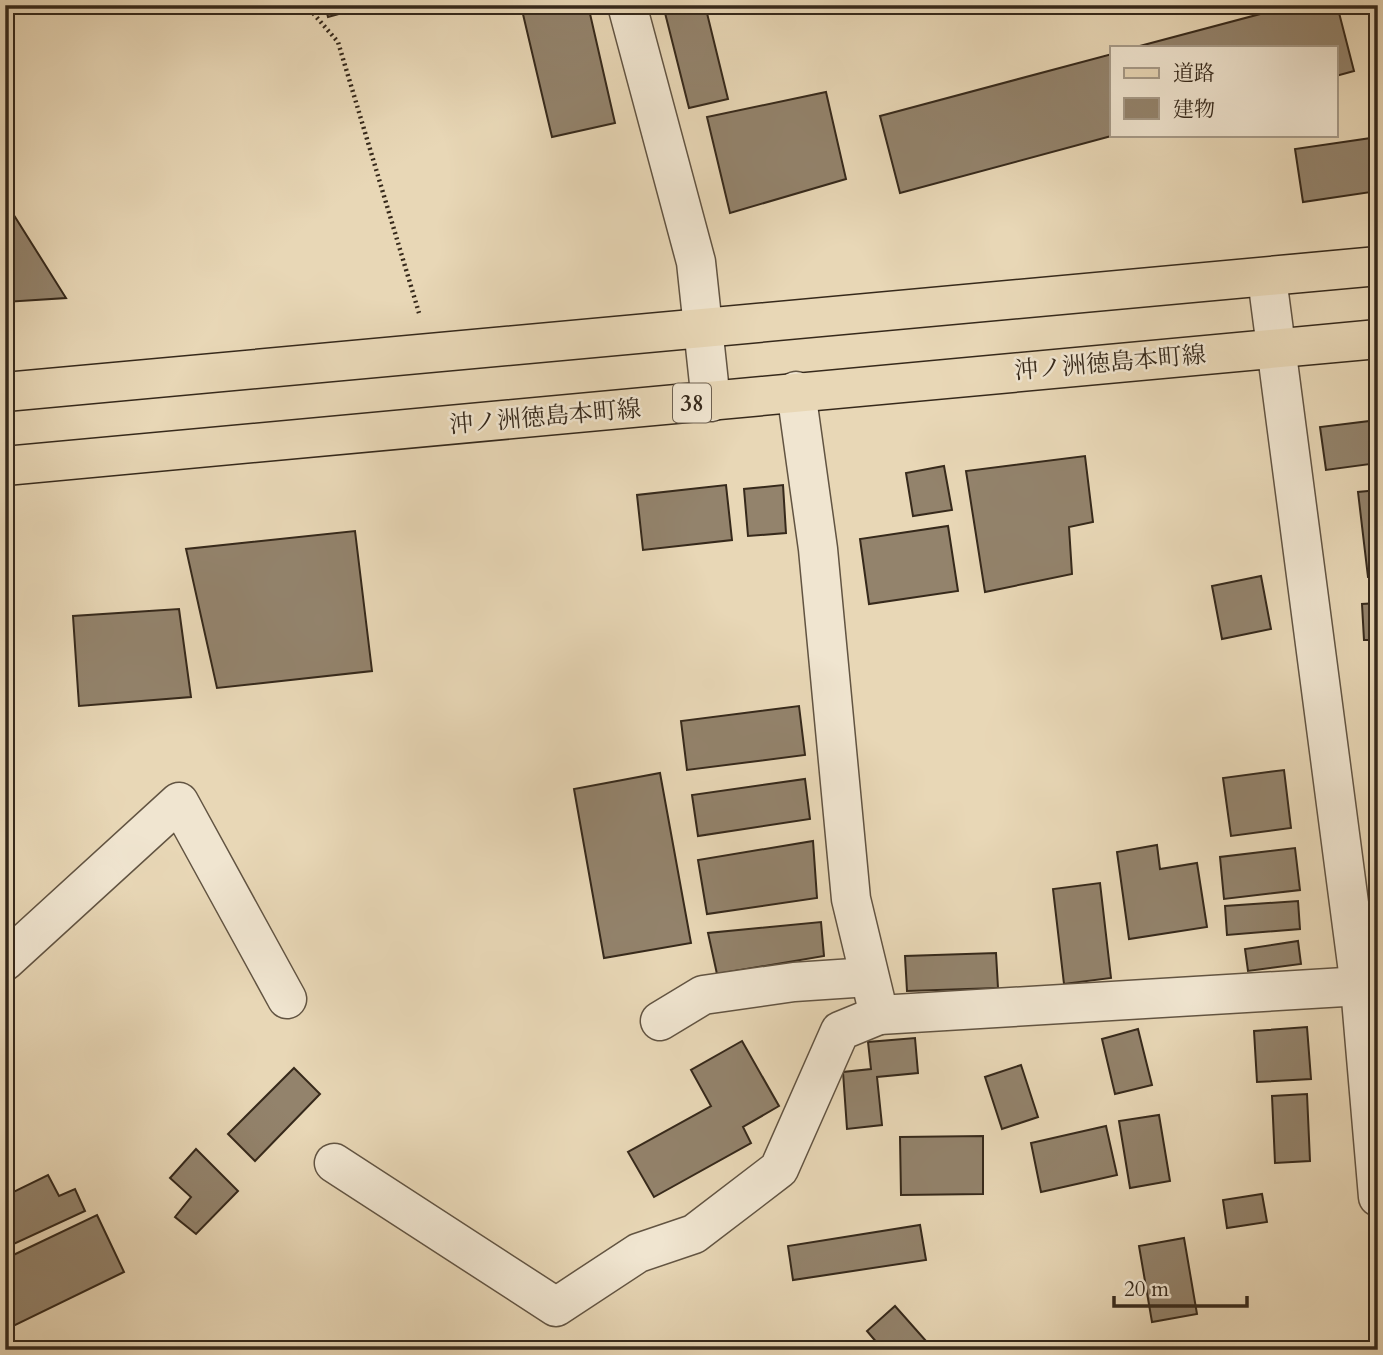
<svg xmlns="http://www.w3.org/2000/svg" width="1383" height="1355" font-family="Cardo,'Noto Serif JP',serif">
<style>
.building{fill:#93836c;stroke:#36291b;stroke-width:2}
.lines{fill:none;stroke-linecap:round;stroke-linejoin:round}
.street-casing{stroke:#625442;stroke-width:41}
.primary-casing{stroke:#36291b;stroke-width:41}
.path{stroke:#36291b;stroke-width:4.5;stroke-dasharray:2 3.5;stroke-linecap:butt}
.street{stroke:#f0e5d0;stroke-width:38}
.primary{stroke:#e8d7b6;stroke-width:38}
.labels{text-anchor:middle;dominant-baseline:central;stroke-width:5;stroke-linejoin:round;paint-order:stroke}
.shield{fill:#f0e5d0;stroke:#6e6151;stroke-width:2}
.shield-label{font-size:23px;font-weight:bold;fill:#36291b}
.street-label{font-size:24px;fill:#36291b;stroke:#f0e5d0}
</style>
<rect width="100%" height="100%" fill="#e8d7b6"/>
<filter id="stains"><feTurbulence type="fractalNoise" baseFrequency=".00286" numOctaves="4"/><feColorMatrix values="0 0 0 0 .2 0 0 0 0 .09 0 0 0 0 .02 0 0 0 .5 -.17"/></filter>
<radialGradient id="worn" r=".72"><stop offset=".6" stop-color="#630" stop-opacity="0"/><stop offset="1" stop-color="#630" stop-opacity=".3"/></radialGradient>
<!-- building -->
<g class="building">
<polygon points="325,5 371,5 328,17"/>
<polygon points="543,5 588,5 615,123 552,137 522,10"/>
<polygon points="663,5 705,5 728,99 689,108"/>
<polygon points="1294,5 1337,5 1354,71 1336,76 1336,47 1136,47"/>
<polygon points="1112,54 1112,135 1115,135 900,193 880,116"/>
<polygon points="826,92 846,179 730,213 707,117"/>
<polygon points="1378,137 1378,191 1303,202 1295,149"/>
<polygon points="5,201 66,298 5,302"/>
<polygon points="1378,420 1378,463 1326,470 1320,427"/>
<polygon points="1085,456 1093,522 1069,527 1072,574 985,592 966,471"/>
<polygon points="944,466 952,510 913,516 906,473"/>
<polygon points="726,485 732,540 643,550 637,495"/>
<polygon points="783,485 786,533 748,536 744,489"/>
<polygon points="1378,490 1378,576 1368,577 1358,492"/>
<polygon points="948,526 958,591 869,604 860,539"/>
<polygon points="355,531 372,671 217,688 186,549"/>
<polygon points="1261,576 1271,629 1222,639 1212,586"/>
<polygon points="1378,603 1378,640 1364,640 1362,604"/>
<polygon points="179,609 191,697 79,706 73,616"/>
<polygon points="799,706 805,755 687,770 681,721"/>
<polygon points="1284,770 1291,828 1231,836 1223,778"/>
<polygon points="660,773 691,943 604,958 574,789"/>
<polygon points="805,779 810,819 698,836 692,795"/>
<polygon points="813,841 817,898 707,914 698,860"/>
<polygon points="1157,845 1160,869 1197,863 1207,927 1129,939 1117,852"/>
<polygon points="1295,848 1300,890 1224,899 1220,857"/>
<polygon points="1100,883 1111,978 1064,984 1053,889"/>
<polygon points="1372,893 1378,893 1378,947"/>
<polygon points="1298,901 1300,929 1227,935 1225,906"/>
<polygon points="821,922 824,956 717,974 708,933"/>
<polygon points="1298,941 1301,964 1248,971 1245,949"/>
<polygon points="996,953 998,988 907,991 905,956"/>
<polygon points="1307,1027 1311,1079 1257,1082 1254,1031"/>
<polygon points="1138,1029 1152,1085 1115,1094 1102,1039"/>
<polygon points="915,1038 918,1073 877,1077 882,1125 847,1129 843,1072 871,1069 868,1042"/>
<polygon points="742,1041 779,1106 743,1127 751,1143 654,1197 628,1152 711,1106 691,1070"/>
<polygon points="1021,1065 1038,1117 1002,1129 985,1077"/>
<polygon points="294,1068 320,1094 255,1161 228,1134"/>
<polygon points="1307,1094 1310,1161 1275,1163 1272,1096"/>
<polygon points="1159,1115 1170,1181 1130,1188 1119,1121"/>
<polygon points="1106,1126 1117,1175 1041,1192 1031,1143"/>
<polygon points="983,1136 983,1194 901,1195 900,1137"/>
<polygon points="196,1149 238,1191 196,1234 175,1217 191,1197 170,1178"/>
<polygon points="48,1175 59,1196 75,1189 85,1211 5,1248 5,1196"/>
<polygon points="1262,1194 1267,1222 1227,1228 1223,1200"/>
<polygon points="97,1215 124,1272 5,1330 5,1259"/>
<polygon points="920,1225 926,1260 793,1280 788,1246"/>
<polygon points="1184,1238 1197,1314 1152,1322 1139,1246"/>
<polygon points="895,1306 934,1350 883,1350 867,1331"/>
</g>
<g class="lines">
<!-- street casing -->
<g class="street-casing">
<g id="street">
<polyline points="627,5 696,262 711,402"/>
<polyline points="1267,278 1360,987 1378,1197"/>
<polyline points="796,391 818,549 851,899 879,1015 1378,985"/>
<polyline points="5,961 179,802 287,999"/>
<polyline points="660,1021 703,995 794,982 869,977"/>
<polyline points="334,1163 556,1307 638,1253 694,1234 779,1169 840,1031 879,1015"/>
</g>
</g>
<!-- primary casing -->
<g class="primary-casing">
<g id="primary">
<polyline points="5,392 1378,266"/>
<polyline points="5,466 1378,339"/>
</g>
</g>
<!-- path -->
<polyline class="path" points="306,5 338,42 419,313"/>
<!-- street -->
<use href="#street" class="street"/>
<!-- primary -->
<use href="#primary" class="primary"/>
</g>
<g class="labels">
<!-- shield labels -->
<rect class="shield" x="673" y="383.5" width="38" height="39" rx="5"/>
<g class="shield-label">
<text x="692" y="403">38</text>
</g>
<!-- street labels -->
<g class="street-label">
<text transform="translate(1110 363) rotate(-5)">沖ノ洲徳島本町線</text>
<text transform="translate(545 417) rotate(-5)">沖ノ洲徳島本町線</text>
</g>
</g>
<!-- margin -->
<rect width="1383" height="1355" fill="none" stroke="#e8d7b6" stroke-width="28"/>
<rect x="7" y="7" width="1369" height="1341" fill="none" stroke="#36291b" stroke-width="3.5"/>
<rect x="14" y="14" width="1355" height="1327" fill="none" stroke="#36291b" stroke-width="2"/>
<!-- legend -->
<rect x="1110" y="46" width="228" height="91" fill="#f0e5d0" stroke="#a69a88" stroke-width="2"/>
<rect x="1124" y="68" width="35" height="10" fill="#e8d7b6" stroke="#a69a88" stroke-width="2"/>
<text x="1173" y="80" font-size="21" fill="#36291b">道路</text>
<rect x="1124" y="98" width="35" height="21" fill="#93836c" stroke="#a69a88" stroke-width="2"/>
<text x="1173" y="116" font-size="21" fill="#36291b">建物</text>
<!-- scale -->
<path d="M1114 1296v10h133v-10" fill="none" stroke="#36291b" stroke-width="3.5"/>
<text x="1124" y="1296" font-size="21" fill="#36291b" stroke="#f0e5d0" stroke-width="5" paint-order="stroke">20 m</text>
<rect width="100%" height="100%" filter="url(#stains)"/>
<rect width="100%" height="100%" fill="url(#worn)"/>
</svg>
